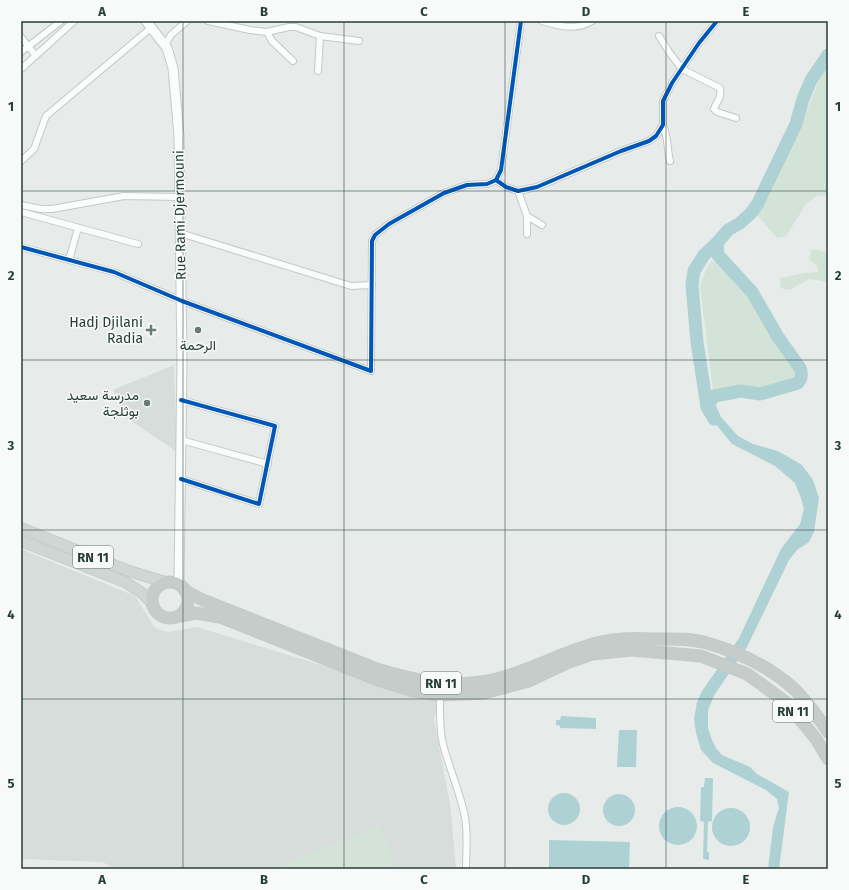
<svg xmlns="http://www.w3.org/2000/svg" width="849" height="890" font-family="'Fira Sans',Vazirmatn,sans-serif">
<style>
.built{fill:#d6ddda}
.green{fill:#d3e3d7}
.water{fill:#aed1d4}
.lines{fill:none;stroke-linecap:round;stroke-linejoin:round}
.river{stroke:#aed1d4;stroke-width:13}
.minor-casing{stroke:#c4c9c7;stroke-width:8}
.secondary-casing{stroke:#c4c9c7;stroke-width:11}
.primary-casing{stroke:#c3cac8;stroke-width:12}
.trunk-casing{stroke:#c3cac8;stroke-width:13}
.minor{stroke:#fbfcfc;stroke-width:6}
.secondary{stroke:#fbfcfc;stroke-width:9}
.primary{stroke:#d0d6d4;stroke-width:10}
.trunk{stroke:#c6ccca;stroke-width:11}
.cycleway-casing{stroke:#f7faf8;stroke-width:6}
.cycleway{stroke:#0057b8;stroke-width:4}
.grid{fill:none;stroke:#273e37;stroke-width:1;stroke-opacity:0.55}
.poi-dot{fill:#6a7b76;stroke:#f7faf8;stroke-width:1.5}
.labels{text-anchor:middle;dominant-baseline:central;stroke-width:3;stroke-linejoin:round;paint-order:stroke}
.shield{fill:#f7faf8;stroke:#657671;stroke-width:1}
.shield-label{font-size:13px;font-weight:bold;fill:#273e37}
.street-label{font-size:14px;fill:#273e37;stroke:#f7faf8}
.poi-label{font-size:14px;fill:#273e37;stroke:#f7faf8;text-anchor:end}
.neatline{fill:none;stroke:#273e37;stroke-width:1.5}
.grid-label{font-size:13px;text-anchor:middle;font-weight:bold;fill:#273e37}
</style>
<rect width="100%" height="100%" fill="#e7ecea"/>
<!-- built -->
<g class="built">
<polygon points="174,365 177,452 124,416 113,390"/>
<polygon points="21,549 135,596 155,628 168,632 197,627 439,701 434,719 450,804 456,869 114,869 103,862 21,859"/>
</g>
<!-- green -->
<g class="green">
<polygon points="828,67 828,195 817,196 806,204 786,236 777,238 756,214 799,131 818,82"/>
<polygon points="812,249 828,252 828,282 809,279 790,290 781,288 780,278 804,273 818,272 817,266 809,259"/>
<polygon points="711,261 715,262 728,270 751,295 796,369 793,377 759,391 739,389 715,392 713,391 700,286 706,270"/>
<polygon points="380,826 396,869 279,869 278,866"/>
</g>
<!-- water -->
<g class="water">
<path d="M713 399 721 417 738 436 753 444 778 451 802 465 813 480 819 498 814 532 809 542 797 550 789 560 747 647 715 694 708 710V728L712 740 716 748 722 755 750 767 757 774 789 792 779 869H768L773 827 779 808 777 799 766 790 713 763 701 750 696 733 694 719 697 702 702 691 739 638 781 549 800 524 804 509 801 498 795 483 775 466 732 444 709 416C705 409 708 405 713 399Z"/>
<polygon points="561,716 596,718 596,729 560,728 560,726 556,725 556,720 560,720"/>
<polygon points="619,730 637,730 636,767 617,767"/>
<polygon points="705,778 713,778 712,821 708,822 707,852 709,852 709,860 703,859 704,822 700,821 701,787 704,787"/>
<circle cx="564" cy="809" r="16"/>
<circle cx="619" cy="810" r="16"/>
<circle cx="678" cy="826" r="19"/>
<circle cx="731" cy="827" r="19"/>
<polygon points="549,840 630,842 629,869 549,869"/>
</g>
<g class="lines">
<!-- river -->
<g class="river">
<polyline points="707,407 697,342 692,285 694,271 704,255 717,243"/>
<path d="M714 419 707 407 714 396 741 391 760 394 798 383C802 378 802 373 800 368L778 337 752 292 718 255 717 243 728 230 740 223 751 213 757 205 796 124 803 99 811 80 828 55"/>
</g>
<!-- minor casing -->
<g class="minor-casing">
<g id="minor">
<polyline points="208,21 250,30 267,32 289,27 296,27 320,36 359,41"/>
<path d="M542 21C559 26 576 31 592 21"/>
<polyline points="267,32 272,41 293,61"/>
<path d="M659 36 669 52 682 69 720 88C722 99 717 100 714 109L717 112 736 118"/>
<polyline points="21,37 36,56"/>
<polyline points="165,45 171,35 187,21"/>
<polyline points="21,52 61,21"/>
<polyline points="21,69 74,21"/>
<polyline points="318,71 320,36"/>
<path d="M663 125C668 136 667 149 670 161"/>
<polyline points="21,161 34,149 46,116 152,27"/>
<polyline points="496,180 506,187 518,191 537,187 621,151 649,141 656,136 663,125 663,101 672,83 699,43 717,21"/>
<polyline points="518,191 527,216 527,234"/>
<polyline points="21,205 41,209 52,209 124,196 180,197"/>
<polyline points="21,212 138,244"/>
<polyline points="527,216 542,225"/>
<polyline points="180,233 351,286 372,285"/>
<polyline points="21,247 114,272 182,301 371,371 372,241 375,235 389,224 444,193 467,185 487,184 496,180 501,170 521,21"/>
<polyline points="69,260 78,228"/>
<polyline points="181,440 268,464"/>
<polyline points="181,479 259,504 275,426 181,400"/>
<path d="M440 695C440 711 439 728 443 744 449 768 460 792 465 817 468 834 466 852 466 869"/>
</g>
</g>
<!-- secondary casing -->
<g class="secondary-casing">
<polyline id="secondary" points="146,21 167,48 173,68 179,136 182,362 179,580 178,584"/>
</g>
<!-- primary casing -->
<g class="primary-casing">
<g id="primary">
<polyline points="21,528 129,571 165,582"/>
<polyline points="21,541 125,582 142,593 151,602"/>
</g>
</g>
<!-- trunk casing -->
<g class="trunk-casing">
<g id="trunk">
<circle cx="170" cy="600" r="18"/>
<path d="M185 591 203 600 377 669C412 680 444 687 481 682 520 676 553 656 590 645 608 639 634 638 653 639 670 639 690 638 707 643 738 652 768 666 792 687 803 697 820 719 828 732"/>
<polyline points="180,616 196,613 220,617 378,680 414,691 440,695 484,693 529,681 569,662 592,654 632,650 701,656 747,674 787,703 816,739 828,759"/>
</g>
</g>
<!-- minor -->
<use href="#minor" class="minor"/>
<!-- secondary -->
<use href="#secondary" class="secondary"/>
<!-- primary -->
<use href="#primary" class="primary"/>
<!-- trunk -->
<use href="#trunk" class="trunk"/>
<!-- cycleway casing -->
<g class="cycleway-casing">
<g id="cycleway">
<polyline points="496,180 506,187 518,191 537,187 621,151 649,141 656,136 663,125 663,101 672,83 699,43 717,21"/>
<polyline points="21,247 114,272 182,301 371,371 372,241 375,235 389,224 444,193 467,185 487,184 496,180 501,170 521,21"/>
<polyline points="181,479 259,504 275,426 181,400"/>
</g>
</g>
<!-- cycleway -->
<use href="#cycleway" class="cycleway"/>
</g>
<!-- grid -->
<path class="grid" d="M183 21V869M344 21V869M505 21V869M666 21V869M21 191H828M21 360H828M21 530H828M21 699H828"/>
<!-- markers -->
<g class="poi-dot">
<path d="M149 324h4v4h4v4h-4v4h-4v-4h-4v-4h4z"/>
<circle cx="198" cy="330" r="4"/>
<circle cx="147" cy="403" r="4"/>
</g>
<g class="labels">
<!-- shield labels -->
<g class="shield">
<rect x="73" y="546" width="40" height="22" rx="3"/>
<rect x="421" y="672" width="40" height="22" rx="3"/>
<rect x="773" y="700" width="40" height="22" rx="3"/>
</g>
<g class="shield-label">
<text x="93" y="557">RN 11</text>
<text x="441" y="683">RN 11</text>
<text x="793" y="711">RN 11</text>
</g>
<!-- street labels -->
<g class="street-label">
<text transform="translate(180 215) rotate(-91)">Rue Rami Djermouni</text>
</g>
<!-- poi labels -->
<g class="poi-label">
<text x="143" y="322">Hadj Djilani<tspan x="143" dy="16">Radia</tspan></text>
<text x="198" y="345" text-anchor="middle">الرحمة</text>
<text x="139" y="395">مدرسة سعيد<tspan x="139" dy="16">بوثلجة</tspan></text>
</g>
</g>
<!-- border -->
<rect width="849" height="890" fill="none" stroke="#f7faf8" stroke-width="44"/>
<rect x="22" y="22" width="805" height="846" class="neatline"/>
<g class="grid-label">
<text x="102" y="16">A</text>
<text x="264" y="16">B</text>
<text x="424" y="16">C</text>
<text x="586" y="16">D</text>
<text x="746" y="16">E</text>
<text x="11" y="111">1</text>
<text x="838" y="111">1</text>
<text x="11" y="280">2</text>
<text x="838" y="280">2</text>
<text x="11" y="450">3</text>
<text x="838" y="450">3</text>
<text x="11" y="619">4</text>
<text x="838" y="619">4</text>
<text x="11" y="788">5</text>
<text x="838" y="788">5</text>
<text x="102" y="884">A</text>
<text x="264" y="884">B</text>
<text x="424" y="884">C</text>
<text x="586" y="884">D</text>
<text x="746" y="884">E</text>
</g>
</svg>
